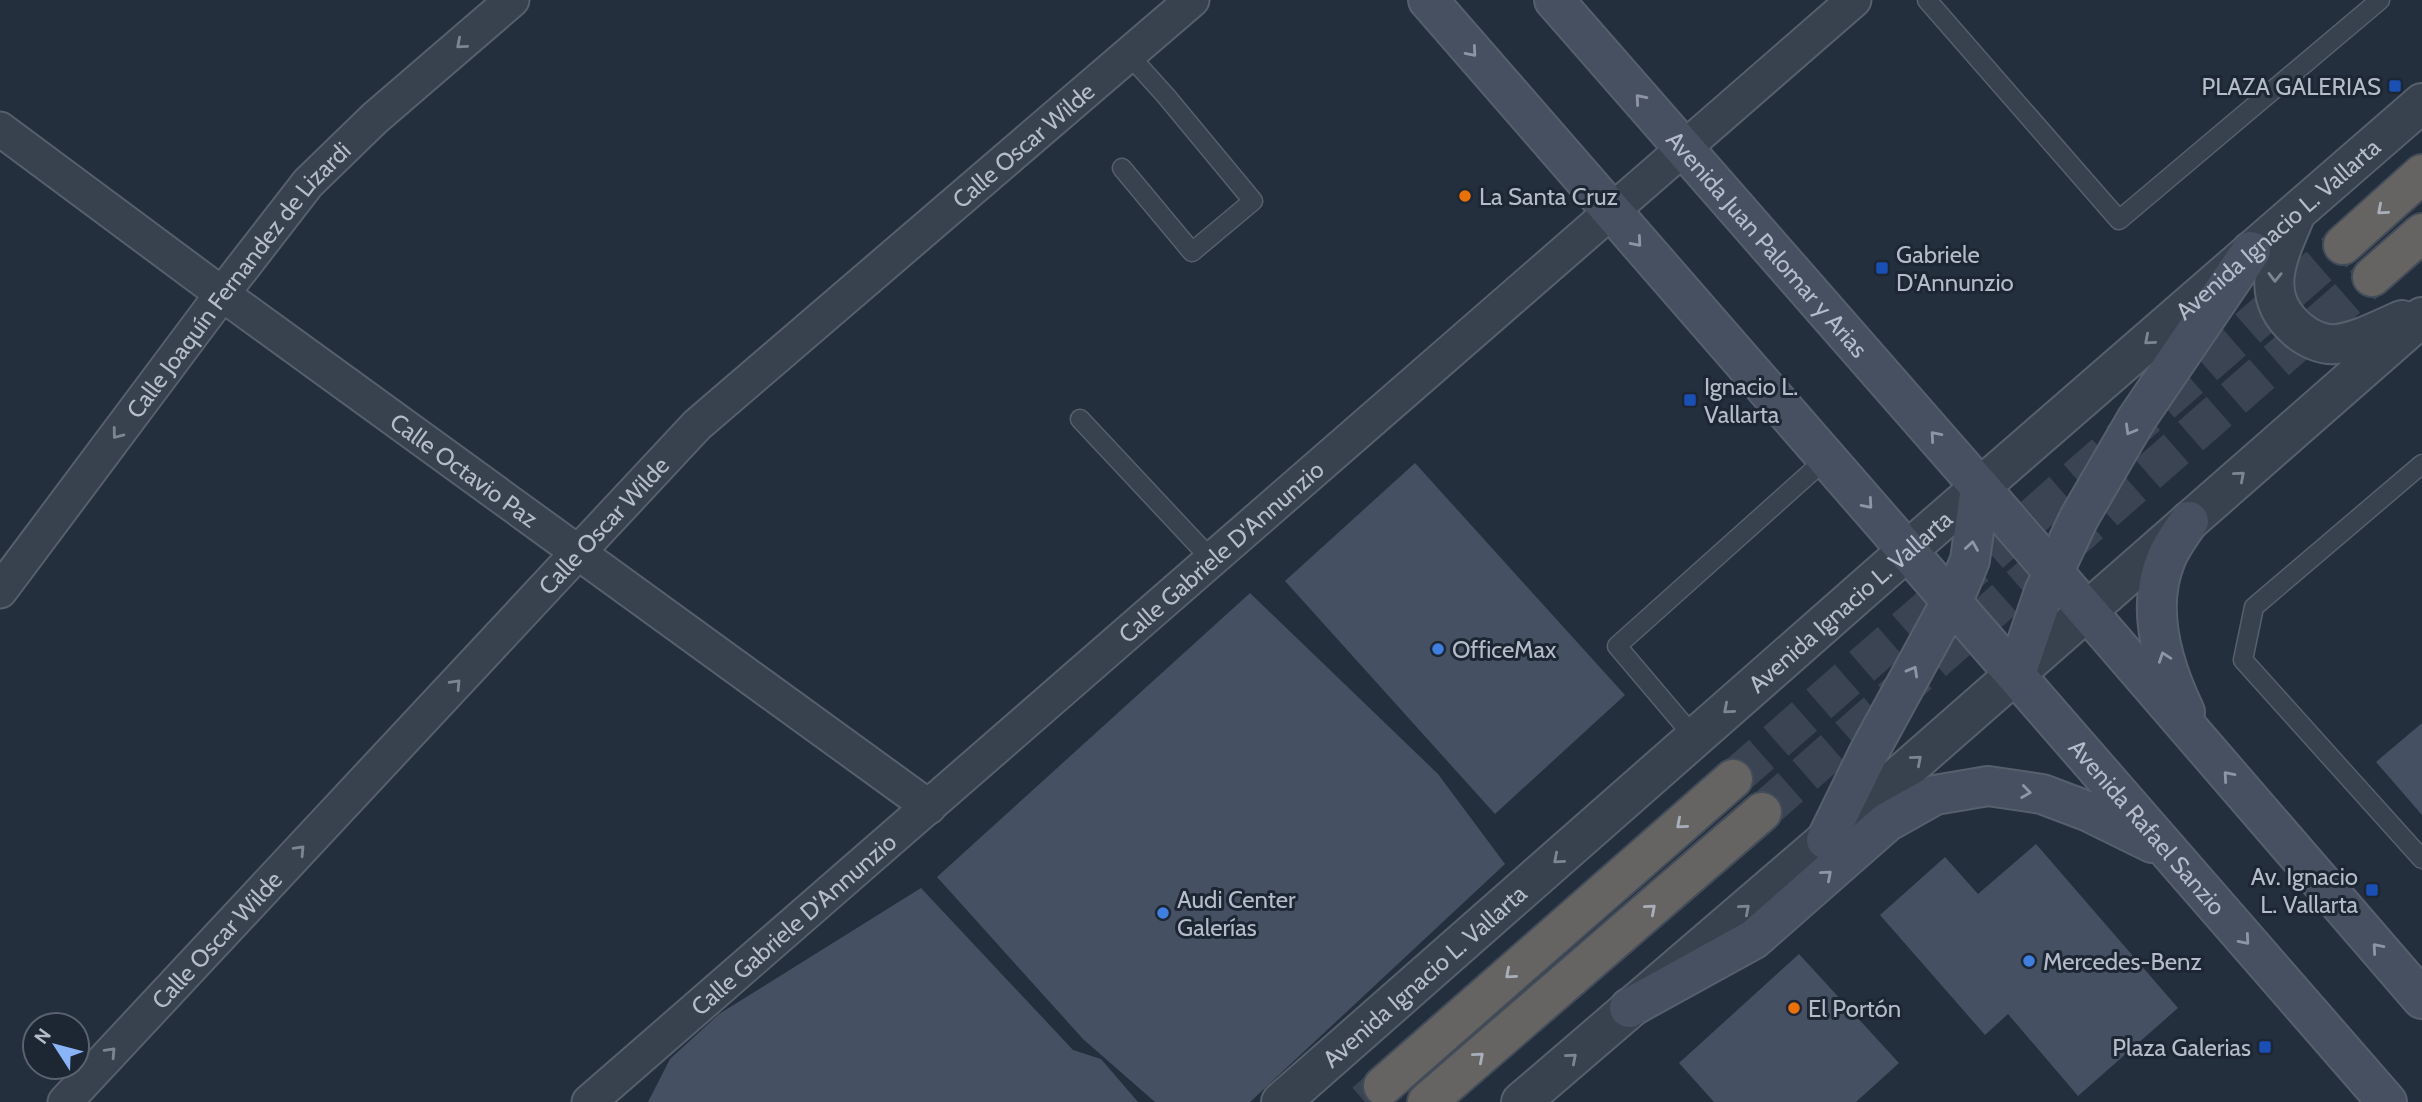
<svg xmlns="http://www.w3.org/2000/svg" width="2422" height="1102" font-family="Cabin,sans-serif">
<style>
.building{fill:#455162}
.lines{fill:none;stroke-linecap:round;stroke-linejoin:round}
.trunk-tunnel{stroke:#3a4453;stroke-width:38;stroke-dasharray:38 19;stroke-linecap:butt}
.service-casing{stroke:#565f6c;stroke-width:21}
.minor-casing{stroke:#565f6c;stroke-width:37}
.tertiary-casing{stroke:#565f6c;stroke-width:42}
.secondary-casing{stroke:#565f6c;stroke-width:42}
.trunk-casing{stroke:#434c59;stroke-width:42}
.service{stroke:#38414e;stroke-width:18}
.minor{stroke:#38414e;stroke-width:33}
.tertiary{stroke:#38414e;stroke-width:38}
.secondary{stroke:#465061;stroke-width:38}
.trunk{stroke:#656462;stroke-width:38}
.oneway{stroke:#7c8592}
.oneway2{stroke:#8e96a5}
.oneway3{stroke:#a8afba}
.transit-dot{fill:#1a4fb4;stroke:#1d2633;stroke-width:2.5}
.food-dot{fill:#e8710a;stroke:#1d2633;stroke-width:2.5}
.shop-dot{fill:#3f7fe0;stroke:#1d2633;stroke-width:2.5}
.labels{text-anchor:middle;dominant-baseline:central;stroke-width:6;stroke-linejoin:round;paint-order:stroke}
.poi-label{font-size:24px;fill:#b4bcc9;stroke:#1d2633;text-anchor:start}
.street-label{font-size:24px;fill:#b4bcc9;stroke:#1d2633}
</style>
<rect width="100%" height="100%" fill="#242f3e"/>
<!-- building -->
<g class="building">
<polygon points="1415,463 1625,695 1495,814 1285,581"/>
<polygon points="1250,593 1438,774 1505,864 1250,1102 1155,1102 1083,1039 937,877"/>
<polygon points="2422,723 2422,815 2376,762"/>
<polygon points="2036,844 2178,1008 2078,1096 2008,1014 1985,1035 1880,915 1945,857 1978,894"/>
<polygon points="921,888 1073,1050 1101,1059 1138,1102 648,1102 670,1059 719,1014"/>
<polygon points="1799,954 1899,1063 1856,1102 1714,1102 1679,1063"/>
</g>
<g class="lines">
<!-- trunk-tunnel -->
<g class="trunk-tunnel">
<polyline points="1733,779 2343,245"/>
<polyline points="1762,812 2372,277"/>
<polyline points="1365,1102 1383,1086"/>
</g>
<!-- service casing -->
<g class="service-casing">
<g id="service">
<polyline points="1927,0 2119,220 2380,0"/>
<polyline points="1122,168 1192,252 1253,201 1166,96 1129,55"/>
<polyline points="1080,419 1212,560"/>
<polyline points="2422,464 2254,607 2243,660 2422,859"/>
<polyline points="1695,738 1617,646 1827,458"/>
</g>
</g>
<!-- minor casing -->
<g class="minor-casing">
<g id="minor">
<path id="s1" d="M0 129 222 294 929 807"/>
<path id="s2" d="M0 591 222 294 308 183 375 118 512 0"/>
<path id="s3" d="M65 1102 697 425 1192 0"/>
<path id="s4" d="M589 1102 1854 0"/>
</g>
</g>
<!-- tertiary casing -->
<g class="tertiary-casing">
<g id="tertiary">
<path d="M2294 218C2277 258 2258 296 2298 330 2307 338 2324 346 2337 344 2360 341 2381 329 2402 320"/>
<path id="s5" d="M1281 1102 1908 550 2422 103"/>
<polyline points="1521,1102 1826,840 2422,317"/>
</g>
</g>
<!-- secondary casing -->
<g class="secondary-casing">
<g id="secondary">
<path id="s6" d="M1428 0 2387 1102"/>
<path id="s7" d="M1554 0 1980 487 2422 999"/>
<polyline points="2016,674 2044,592 2079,518 2136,420 2251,251"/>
<path d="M2185 712C2163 666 2145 609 2166 559 2171 546 2181 533 2189 521"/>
<polyline points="1826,840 1869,752 1959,587 1970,560 1980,487"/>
<polyline points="1629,1008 1754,939 1887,822 1935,795 1988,786 2042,794 2087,811 2152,843"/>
</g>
</g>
<!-- trunk casing -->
<g class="trunk-casing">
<g id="trunk">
<polyline points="2343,245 2422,174"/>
<polyline points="2372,277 2422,233"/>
<polyline points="1383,1086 1733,779"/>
<polyline points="1427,1102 1762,812"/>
</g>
</g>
<!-- service -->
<use href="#service" class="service"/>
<!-- minor -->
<use href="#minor" class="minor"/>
<!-- tertiary -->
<use href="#tertiary" class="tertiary"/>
<!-- secondary -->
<use href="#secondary" class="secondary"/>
<!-- trunk -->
<use href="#trunk" class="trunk"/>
</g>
<!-- one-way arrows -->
<defs><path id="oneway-chevron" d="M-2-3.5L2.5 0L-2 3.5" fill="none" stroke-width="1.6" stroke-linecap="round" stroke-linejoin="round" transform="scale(1.75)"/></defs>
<g class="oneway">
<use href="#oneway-chevron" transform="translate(461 44) rotate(139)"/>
<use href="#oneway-chevron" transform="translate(2275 277) rotate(91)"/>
<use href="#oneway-chevron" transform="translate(2149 340) rotate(139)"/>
<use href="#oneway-chevron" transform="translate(117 434) rotate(127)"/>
<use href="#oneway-chevron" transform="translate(2240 476) rotate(-41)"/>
<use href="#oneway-chevron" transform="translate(456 684) rotate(-47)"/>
<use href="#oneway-chevron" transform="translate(1728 709) rotate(139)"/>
<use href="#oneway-chevron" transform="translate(1917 760) rotate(-41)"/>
<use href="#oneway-chevron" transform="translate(300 850) rotate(-47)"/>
<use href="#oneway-chevron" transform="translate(1558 859) rotate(139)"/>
<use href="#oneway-chevron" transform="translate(1745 909) rotate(-41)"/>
<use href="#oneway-chevron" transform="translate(111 1052) rotate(-47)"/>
<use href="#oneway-chevron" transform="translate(1572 1058) rotate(-41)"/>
</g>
<g class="oneway2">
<use href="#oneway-chevron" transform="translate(1472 52) rotate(49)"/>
<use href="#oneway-chevron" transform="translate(1640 99) rotate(-131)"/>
<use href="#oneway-chevron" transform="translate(1637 242) rotate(49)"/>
<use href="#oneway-chevron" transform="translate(2130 430) rotate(120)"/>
<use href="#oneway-chevron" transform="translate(1935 436) rotate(-131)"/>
<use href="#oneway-chevron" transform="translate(1868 504) rotate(49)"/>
<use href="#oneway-chevron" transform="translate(1972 546) rotate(-81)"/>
<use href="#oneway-chevron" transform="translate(2164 657) rotate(-109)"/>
<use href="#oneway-chevron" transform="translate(1913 671) rotate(-61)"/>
<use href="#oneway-chevron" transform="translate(2228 776) rotate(-131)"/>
<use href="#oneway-chevron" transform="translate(2026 792) rotate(8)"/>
<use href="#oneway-chevron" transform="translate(1827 875) rotate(-41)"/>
<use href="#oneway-chevron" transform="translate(2245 940) rotate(49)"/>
<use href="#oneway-chevron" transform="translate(2377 948) rotate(-131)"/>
</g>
<g class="oneway3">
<use href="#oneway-chevron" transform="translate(2382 210) rotate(139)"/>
<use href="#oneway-chevron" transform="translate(1681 824) rotate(139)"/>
<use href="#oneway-chevron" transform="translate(1651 909) rotate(-41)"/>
<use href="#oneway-chevron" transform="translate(1510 974) rotate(139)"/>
<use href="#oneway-chevron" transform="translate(1479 1057) rotate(-41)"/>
</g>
<!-- markers -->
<g class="transit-dot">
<rect x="2388" y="79" width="14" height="14" rx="3.5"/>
<rect x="1875" y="261" width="14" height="14" rx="3.5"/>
<rect x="1683" y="393" width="14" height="14" rx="3.5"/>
<rect x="2365" y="883" width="14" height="14" rx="3.5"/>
<rect x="2258" y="1040" width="14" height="14" rx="3.5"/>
</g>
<g class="food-dot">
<circle cx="1465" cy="196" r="7"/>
<circle cx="1794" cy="1008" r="7"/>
</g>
<g class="shop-dot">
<circle cx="1438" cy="649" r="7"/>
<circle cx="1163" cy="913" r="7"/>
<circle cx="2029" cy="961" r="7"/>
</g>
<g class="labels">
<!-- poi labels -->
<g class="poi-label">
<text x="2381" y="86" text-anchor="end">PLAZA GALERIAS</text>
<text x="1479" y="196">La Santa Cruz</text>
<text x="1896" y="254">Gabriele<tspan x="1896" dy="28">D'Annunzio</tspan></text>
<text x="1704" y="386">Ignacio L.<tspan x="1704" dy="28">Vallarta</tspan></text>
<text x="1452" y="649">OfficeMax</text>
<text x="2358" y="876" text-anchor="end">Av. Ignacio<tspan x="2358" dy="28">L. Vallarta</tspan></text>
<text x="1177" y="899">Audi Center<tspan x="1177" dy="28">Galerías</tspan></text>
<text x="2043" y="961">Mercedes-Benz</text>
<text x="1808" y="1008">El Portón</text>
<text x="2251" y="1047" text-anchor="end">Plaza Galerias</text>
</g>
<!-- street labels -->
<g class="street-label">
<text stroke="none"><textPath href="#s3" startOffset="1356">Calle Oscar Wilde</textPath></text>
<text stroke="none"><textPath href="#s5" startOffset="1325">Avenida Ignacio L. Vallarta</textPath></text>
<text stroke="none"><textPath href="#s7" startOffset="324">Avenida Juan Palomar y Arias</textPath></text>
<text stroke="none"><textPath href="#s2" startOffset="392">Calle Joaquín Fernandez de Lizardi</textPath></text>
<text stroke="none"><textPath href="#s1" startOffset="576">Calle Octavio Paz</textPath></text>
<text stroke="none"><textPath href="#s3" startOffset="789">Calle Oscar Wilde</textPath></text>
<text stroke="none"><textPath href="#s4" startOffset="838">Calle Gabriele D'Annunzio</textPath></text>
<text stroke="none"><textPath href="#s5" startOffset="758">Avenida Ignacio L. Vallarta</textPath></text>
<text stroke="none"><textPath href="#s6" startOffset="1096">Avenida Rafael Sanzio</textPath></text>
<text stroke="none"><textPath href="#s4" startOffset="271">Calle Gabriele D'Annunzio</textPath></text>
<text stroke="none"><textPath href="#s3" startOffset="222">Calle Oscar Wilde</textPath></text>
<text stroke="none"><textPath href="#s5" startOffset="191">Avenida Ignacio L. Vallarta</textPath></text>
</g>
</g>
<!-- north arrow -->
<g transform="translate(56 1046) rotate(306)"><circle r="33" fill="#1d2633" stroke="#59626f" stroke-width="2"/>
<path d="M0-5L12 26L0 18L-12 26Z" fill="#8ab4f8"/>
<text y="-10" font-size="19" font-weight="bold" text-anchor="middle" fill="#b4bcc9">N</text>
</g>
</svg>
